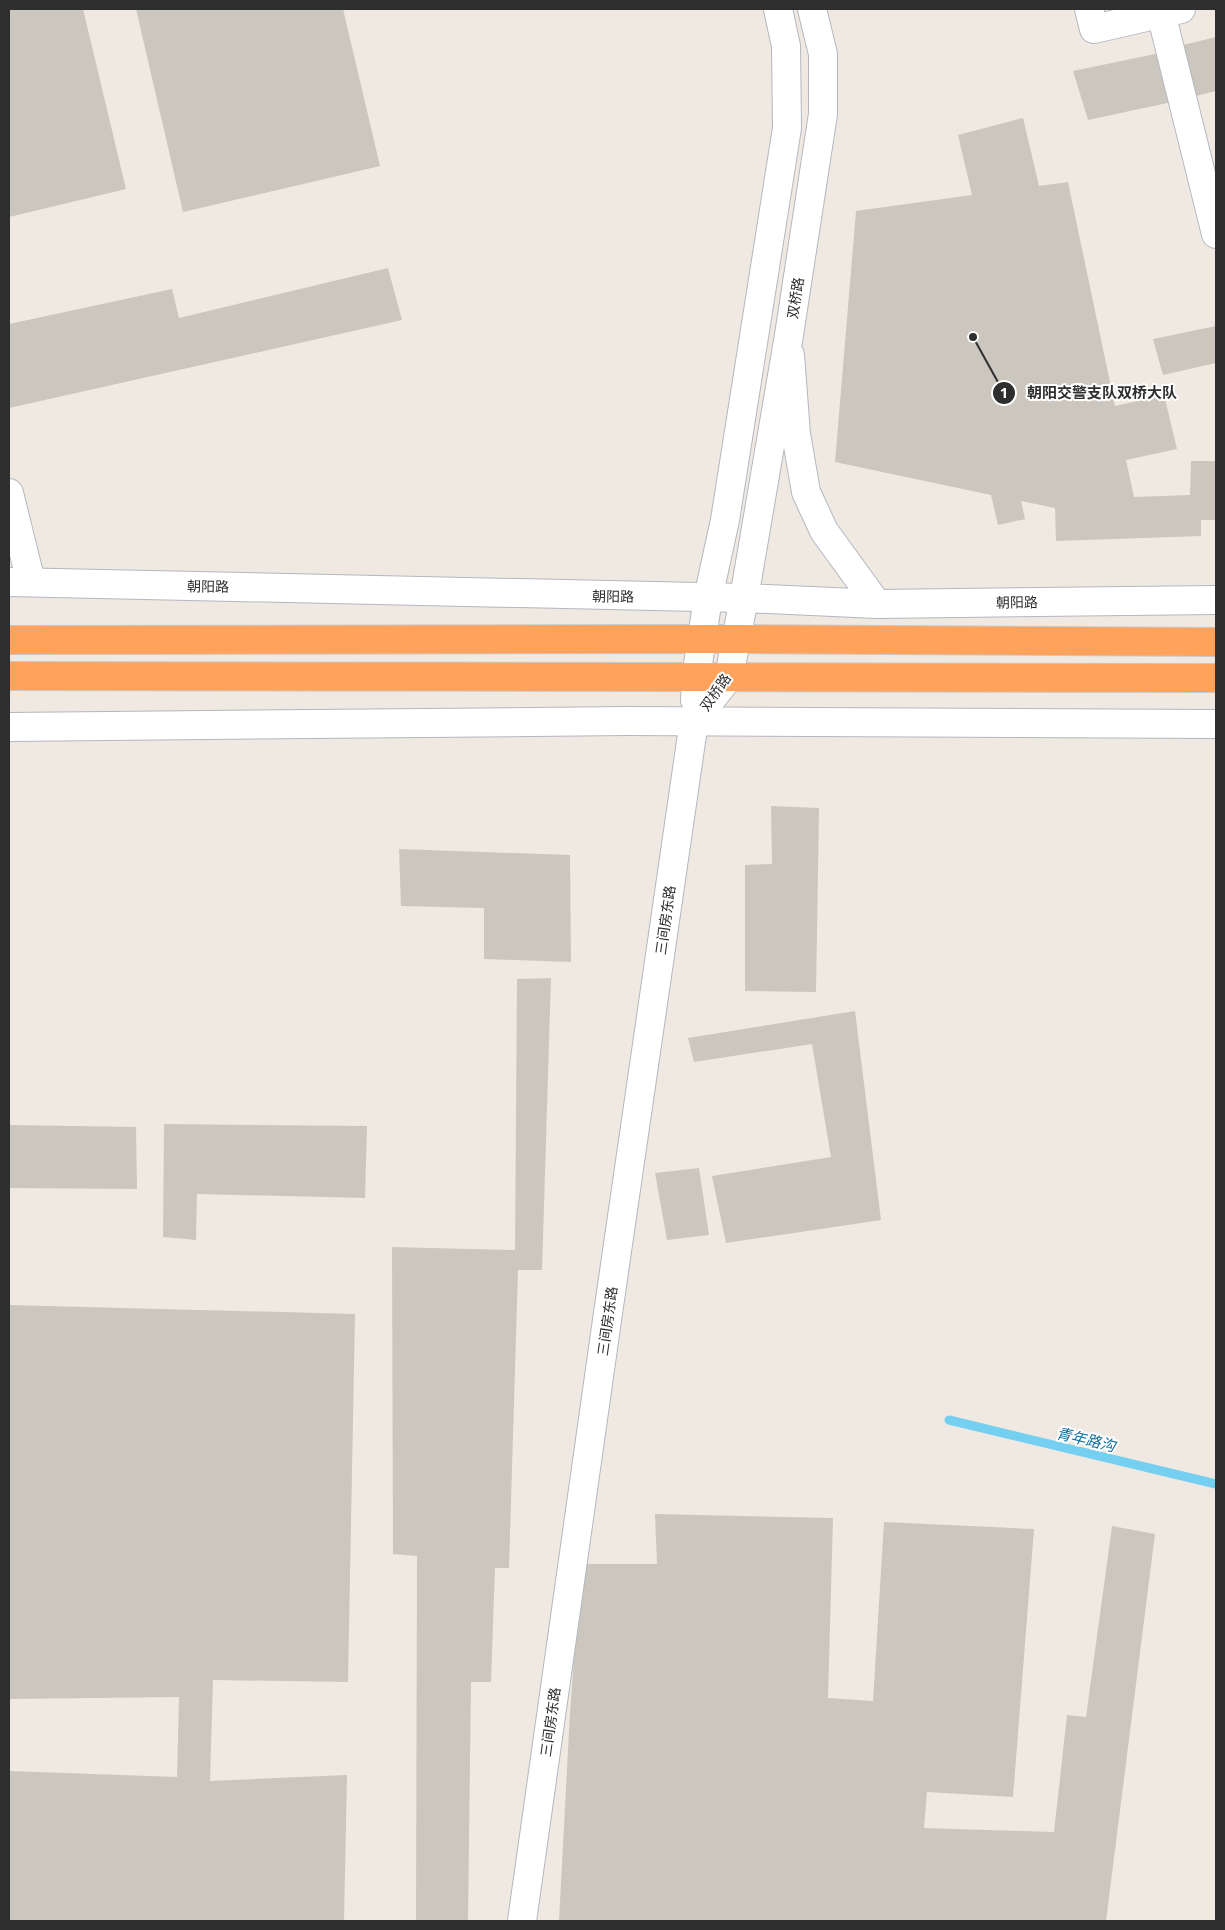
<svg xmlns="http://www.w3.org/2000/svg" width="1225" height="1930" font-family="'Open Sans','Noto Sans SC',sans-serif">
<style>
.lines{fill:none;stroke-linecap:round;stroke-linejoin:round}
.stream{stroke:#75cff0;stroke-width:9}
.building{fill:#cbc7bf}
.street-casing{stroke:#b4b7c1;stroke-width:30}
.secondary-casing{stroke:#b4b7c1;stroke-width:30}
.highway-casing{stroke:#c9c9c9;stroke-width:30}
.street{stroke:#fff;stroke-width:28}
.secondary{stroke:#fff;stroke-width:28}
.highway{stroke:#ffa35c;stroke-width:28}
.labels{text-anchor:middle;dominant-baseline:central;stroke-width:4;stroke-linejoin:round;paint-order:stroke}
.street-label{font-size:14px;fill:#2e2e2e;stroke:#fff}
.water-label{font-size:15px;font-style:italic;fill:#0d6fa3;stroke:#fff}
.leader{fill:none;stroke:#2e2e2e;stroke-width:2}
.callout-dot{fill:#2e2e2e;stroke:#fff;stroke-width:2}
.mark-label{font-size:15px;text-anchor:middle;font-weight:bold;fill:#fff}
.callout-label{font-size:15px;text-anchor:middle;font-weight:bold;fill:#2e2e2e;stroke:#fff;stroke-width:4;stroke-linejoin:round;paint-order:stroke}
</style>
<rect width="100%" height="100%" fill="#efe9e1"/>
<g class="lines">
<!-- stream -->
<polyline class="stream" points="949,1420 1216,1484"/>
</g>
<!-- building -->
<g class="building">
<polygon points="9,9 83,9 126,189 9,217"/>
<polygon points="136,9 343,9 380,166 183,212"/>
<polygon points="1216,37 1216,91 1192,97 1179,46"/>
<polygon points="1160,53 1172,102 1088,120 1073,71"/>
<polygon points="1023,118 1039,186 1068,182 1115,406 1164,395 1177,449 1126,460 1134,497 1190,495 1191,461 1216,461 1216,520 1201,520 1201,536 1056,541 1055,508 1021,501 1025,519 998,525 991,495 835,462 856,211 972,195 958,135"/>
<polygon points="388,268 402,320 9,408 9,324 172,289 179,318"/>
<polygon points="1216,326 1216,363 1163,375 1153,339"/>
<polygon points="771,806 819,808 816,992 745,991 745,865 772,864"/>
<polygon points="399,849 570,855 571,962 484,959 484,908 401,906"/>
<polygon points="551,978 542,1270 518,1270 509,1568 495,1568 491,1682 471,1682 468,1921 416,1921 417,1556 393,1554 392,1247 515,1250 517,979"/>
<polygon points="855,1011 881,1220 726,1243 712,1176 831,1157 812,1044 694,1062 688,1038"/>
<polygon points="164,1124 367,1126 365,1198 197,1194 196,1240 163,1237"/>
<polygon points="9,1125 136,1127 137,1189 9,1188"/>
<polygon points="699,1168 709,1235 667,1240 655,1173"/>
<polygon points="9,1305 355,1314 348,1682 213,1680 210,1781 347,1775 344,1921 9,1921 9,1771 177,1777 179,1697 9,1699"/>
<polygon points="655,1514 833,1518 828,1698 873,1701 884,1522 1034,1529 1013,1797 927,1792 924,1828 1054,1832 1067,1715 1086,1717 1112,1526 1155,1534 1106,1921 559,1921 570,1713 581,1564 657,1564"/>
</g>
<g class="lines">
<!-- street casing -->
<g class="street-casing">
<g id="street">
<polyline points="1089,9 1094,29 1181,9"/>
<polyline points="1161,13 1216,234"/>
<polyline points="790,355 796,434 806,492 824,531 877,604"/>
<polyline points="9,493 31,582"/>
<polyline points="522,1921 607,1320 694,721"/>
</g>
</g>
<!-- secondary casing -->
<g class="secondary-casing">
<g id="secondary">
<polyline points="9,582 744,598 877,604 1216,600"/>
<polyline points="695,700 696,677 708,598 725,520 787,128 786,46 778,9"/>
<polyline points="694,721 729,677 744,598 789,335 823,114 823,54 812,9"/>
<polyline points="9,727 627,721 1216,724"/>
</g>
</g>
<!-- highway casing -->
<g class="highway-casing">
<g id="highway">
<polyline points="9,640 737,639 1216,642"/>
<polyline points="9,676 1216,678"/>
</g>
</g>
<!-- street -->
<use href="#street" class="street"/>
<!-- secondary -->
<use href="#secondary" class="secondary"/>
<!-- highway -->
<use href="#highway" class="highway"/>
</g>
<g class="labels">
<!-- street labels -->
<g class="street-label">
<text transform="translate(795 298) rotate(-81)">双桥路</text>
<text transform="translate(208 586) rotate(1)">朝阳路</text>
<text transform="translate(613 596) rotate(1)">朝阳路</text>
<text transform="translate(1017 602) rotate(-1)">朝阳路</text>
<text transform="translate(715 692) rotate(-55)">双桥路</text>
<text transform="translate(665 920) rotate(-82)">三间房东路</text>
<text transform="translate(607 1321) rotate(-82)">三间房东路</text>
<text transform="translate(550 1722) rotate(-82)">三间房东路</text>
</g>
<!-- water labels -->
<g class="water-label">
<text transform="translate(1086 1439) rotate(13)">青年路沟</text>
</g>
</g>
<!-- callouts -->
<path class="leader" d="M973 337L1004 393"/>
<g class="callout-dot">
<circle cx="973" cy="337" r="5"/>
<circle cx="1004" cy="393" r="12"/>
</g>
<g class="mark-label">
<text x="1004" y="398">1</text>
</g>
<g class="callout-label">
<text x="1102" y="398">朝阳交警支队双桥大队</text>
</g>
<!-- border -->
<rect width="1225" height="1930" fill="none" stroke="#2e2e2e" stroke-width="20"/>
</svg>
